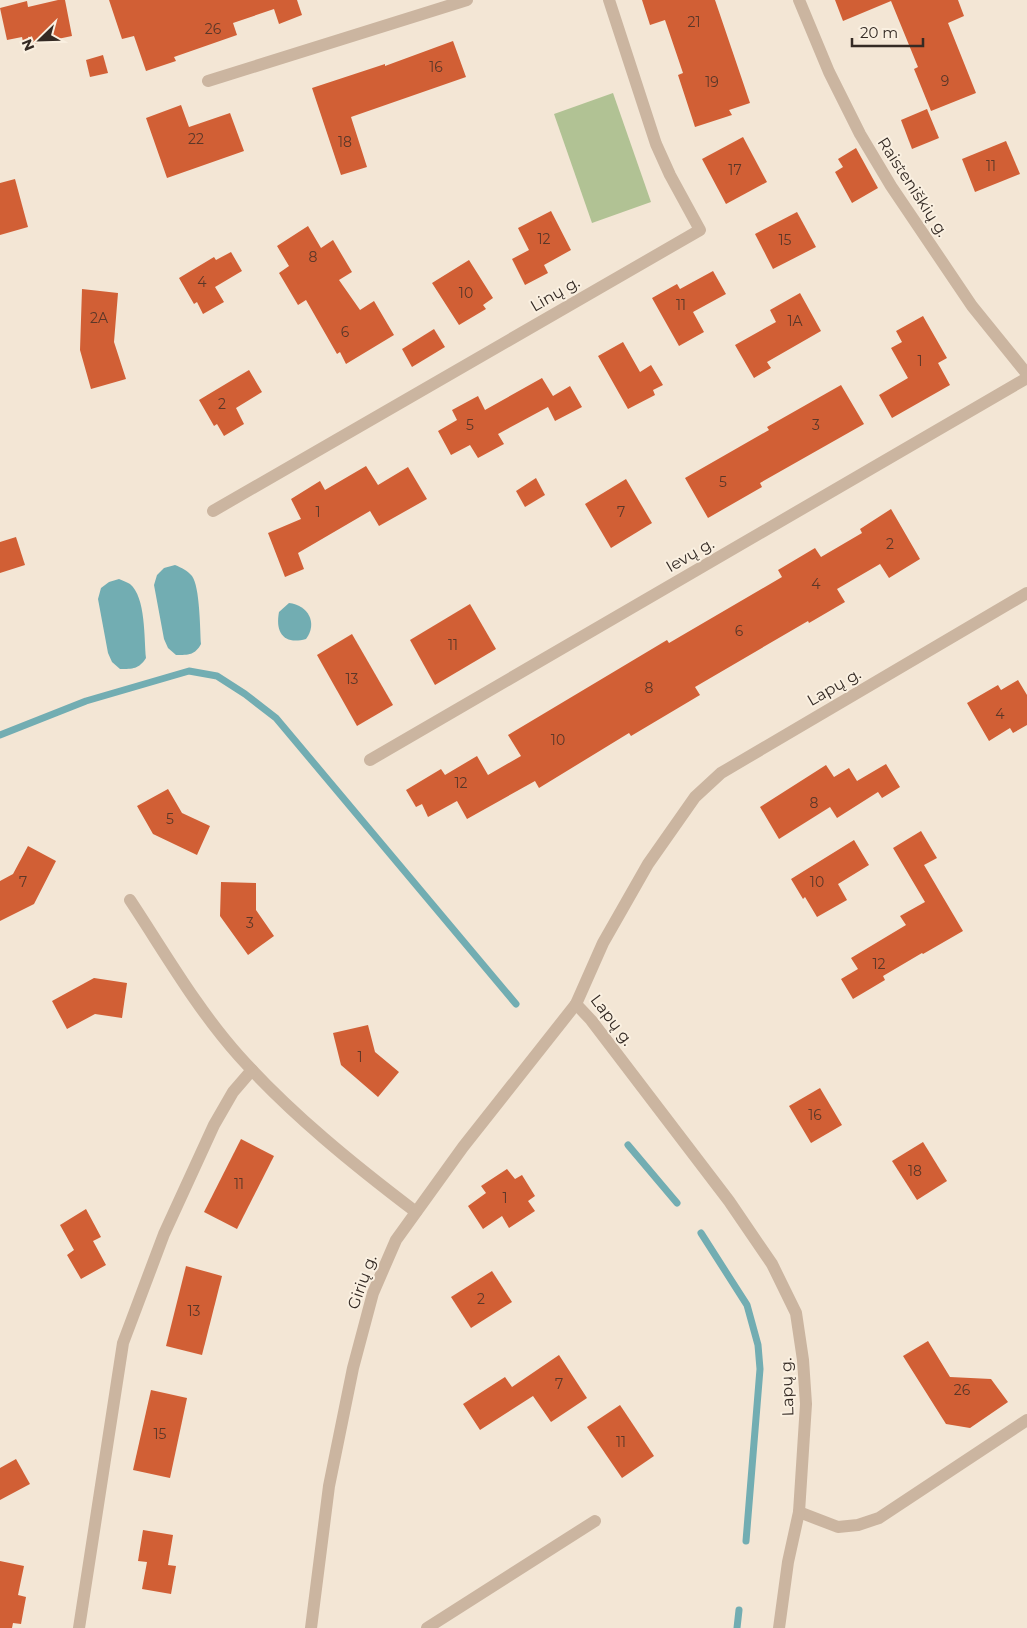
<svg xmlns="http://www.w3.org/2000/svg" width="1027" height="1628" font-family="Montserrat,sans-serif">
<style>
.green{fill:#b1c294}
.water{fill:#72adb2}
.lines{fill:none;stroke-linecap:round;stroke-linejoin:round}
.stream{stroke:#72adb2;stroke-width:7}
.building{fill:#d15f35}
.minor{stroke:#cbb5a0;stroke-width:12}
.labels{text-anchor:middle;dominant-baseline:central;stroke-width:4;stroke-linejoin:round;paint-order:stroke}
.number-label{font-size:14px;fill:#5b3728}
.street-label{font-size:16px;fill:#342a24;stroke:#faf0e1}
</style>
<rect width="100%" height="100%" fill="#f3e6d5"/>
<!-- green -->
<polygon class="green" points="613,93 651,202 592,223 554,114"/>
<!-- water -->
<g class="water">
<path d="M175 565C182 568 187 570 192 576 200 587 200 629 201 644 195 655 189 655 176 655L168 648 164 639 154 585 157 575 164 568Z"/>
<path d="M119 579C123 581 127 582 130 584 146 597 144 639 146 658 139 669 133 669 120 669L112 662 108 653 98 599 101 588 109 582Z"/>
<path d="M289 603C308 605 318 623 306 639 284 645 275 633 279 612Z"/>
</g>
<g class="lines">
<!-- stream -->
<g class="stream">
<polyline points="0,735 86,701 189,671 217,676 245,694 276,718 516,1004"/>
<polyline points="628,1145 677,1203"/>
<polyline points="701,1233 747,1305 758,1345 760,1369 746,1541"/>
<polyline points="737,1628 739,1610"/>
</g>
</g>
<!-- building -->
<g class="building">
<polygon points="58,0 65,0 72,36 24,46 22,37 7,40 0,8 27,1 28,7"/>
<polygon points="109,0 297,0 302,15 279,24 274,9 233,23 237,35 174,57 176,61 146,71 134,36 122,39"/>
<polygon points="642,0 715,0 750,103 729,110 732,115 695,127 678,75 683,73 665,20 650,25"/>
<polygon points="835,0 958,0 964,16 948,23 976,93 931,111 914,69 918,67 891,1 843,21"/>
<polygon points="453,41 466,77 351,117 367,167 341,175 312,88 385,64 385,66"/>
<polygon points="103,55 108,73 90,77 86,60"/>
<polygon points="181,105 189,127 230,113 244,151 167,178 146,118"/>
<polygon points="927,109 939,138 912,149 901,120"/>
<polygon points="743,137 767,182 726,204 702,159"/>
<polygon points="1006,141 1020,174 975,192 962,159"/>
<polygon points="856,148 878,188 852,203 835,172 843,167 838,159"/>
<polygon points="15,179 28,227 0,235 0,183"/>
<polygon points="551,211 571,250 544,265 548,273 525,285 512,259 529,250 518,228"/>
<polygon points="797,212 816,247 773,269 755,234"/>
<polygon points="308,226 321,248 333,240 352,272 339,280 360,310 374,301 394,335 346,364 340,352 337,354 306,300 298,305 279,273 289,266 277,246"/>
<polygon points="231,252 242,271 215,287 224,302 203,314 197,302 194,304 179,278 214,257 216,260"/>
<polygon points="469,260 493,298 483,305 486,309 459,325 432,283"/>
<polygon points="713,271 726,294 693,312 704,332 679,346 652,298 677,284 680,289"/>
<polygon points="82,289 118,293 114,342 126,379 91,389 80,350"/>
<polygon points="800,293 821,331 767,362 771,368 754,378 735,345 776,322 770,310"/>
<polygon points="923,316 947,358 938,363 950,385 892,418 879,395 908,378 891,348 902,342 896,331"/>
<polygon points="434,329 445,347 412,367 402,349"/>
<polygon points="623,342 640,372 651,365 663,385 653,390 655,395 628,409 598,356"/>
<polygon points="249,370 262,392 236,408 244,424 224,436 217,424 214,426 199,400"/>
<polygon points="542,378 553,396 570,386 582,407 555,421 548,407 498,434 504,444 478,458 470,445 451,455 438,431 457,420 452,410 478,396 485,410"/>
<polygon points="841,385 864,424 760,483 762,487 708,518 685,478 769,430 767,427"/>
<polygon points="366,466 378,485 408,467 427,499 379,526 370,511 298,553 304,569 285,577 268,533 301,519 291,499 320,481 325,490"/>
<polygon points="536,478 545,495 525,507 516,491"/>
<polygon points="626,479 652,523 611,548 585,504"/>
<polygon points="891,509 920,559 889,578 880,564 837,589 845,602 809,623 808,621 695,687 700,695 631,736 629,733 539,788 535,781 467,819 457,801 428,817 422,804 416,807 406,790 441,769 445,775 477,756 488,775 521,756 508,735 667,640 669,643 782,577 778,570 815,548 821,557 862,533 860,529"/>
<polygon points="16,537 25,565 0,573 0,542"/>
<polygon points="470,604 496,649 435,685 410,640"/>
<polygon points="352,634 393,705 357,726 317,655"/>
<polygon points="1018,680 1027,695 1027,725 1013,733 1010,728 989,741 967,703 998,685 1001,690"/>
<polygon points="886,764 900,787 882,798 878,792 837,818 830,807 779,839 760,807 826,765 834,777 849,768 857,781"/>
<polygon points="168,789 182,813 210,826 197,855 153,834 137,806"/>
<polygon points="921,831 937,858 924,865 963,931 923,954 922,953 883,976 885,980 853,999 841,979 858,969 851,958 906,925 900,916 925,902 893,848"/>
<polygon points="854,840 869,865 838,884 847,900 817,917 805,897 803,899 791,879"/>
<polygon points="28,846 56,861 34,904 0,921 0,881 13,874"/>
<polygon points="221,882 256,883 256,910 274,936 248,955 220,916"/>
<polygon points="94,978 127,983 122,1018 95,1014 67,1029 52,1001"/>
<polygon points="368,1025 375,1052 399,1072 378,1097 341,1065 333,1033"/>
<polygon points="820,1088 842,1125 811,1143 789,1106"/>
<polygon points="241,1139 274,1156 237,1229 204,1212"/>
<polygon points="923,1142 947,1181 917,1200 892,1161"/>
<polygon points="507,1169 515,1179 522,1175 535,1196 528,1201 535,1211 509,1228 502,1216 483,1229 468,1206 486,1193 481,1186"/>
<polygon points="86,1209 101,1237 93,1241 106,1265 81,1279 67,1255 74,1250 60,1225"/>
<polygon points="186,1266 222,1276 202,1355 166,1346"/>
<polygon points="492,1271 512,1302 471,1328 451,1297"/>
<polygon points="928,1341 950,1377 991,1379 1008,1402 970,1428 946,1424 903,1356"/>
<polygon points="559,1355 587,1398 551,1422 533,1396 480,1430 463,1404 505,1377 512,1387"/>
<polygon points="151,1390 187,1398 170,1478 133,1470"/>
<polygon points="620,1405 654,1456 622,1478 587,1427"/>
<polygon points="16,1459 30,1484 0,1500 0,1468"/>
<polygon points="143,1530 173,1535 168,1565 176,1566 171,1594 142,1589 147,1562 138,1561"/>
<polygon points="0,1561 24,1566 18,1595 26,1597 21,1624 13,1623 12,1628 0,1628"/>
</g>
<g class="lines">
<!-- minor -->
<g class="minor">
<polyline points="799,0 829,72 860,134 891,186 972,306 1027,374"/>
<polyline points="208,81 467,0"/>
<polyline points="213,511 700,230 670,175 656,144 609,0"/>
<polyline points="370,760 1027,378"/>
<path d="M130 900C165 953 197 1009 239 1056 291 1114 354 1165 416 1212"/>
<polyline points="799,1512 838,1527 858,1525 879,1518 1027,1420"/>
<polyline points="79,1628 123,1343 164,1234 214,1125 233,1092 252,1070"/>
<polyline points="311,1628 329,1486 353,1368 373,1293 396,1240 463,1147 576,1004"/>
<polyline points="427,1628 595,1521"/>
<polyline points="779,1628 788,1562 799,1512 806,1404 803,1360 796,1313 772,1264 729,1201 591,1020 576,1004 603,943 648,864 695,797 721,773 1027,593"/>
</g>
</g>
<g class="labels">
<!-- number labels -->
<g class="number-label">
<text x="694" y="22">21</text>
<text x="213" y="29">26</text>
<text x="436" y="67">16</text>
<text x="945" y="81">9</text>
<text x="712" y="82">19</text>
<text x="196" y="139">22</text>
<text x="345" y="142">18</text>
<text x="991" y="166">11</text>
<text x="735" y="170">17</text>
<text x="544" y="239">12</text>
<text x="785" y="240">15</text>
<text x="313" y="257">8</text>
<text x="202" y="282">4</text>
<text x="466" y="293">10</text>
<text x="681" y="305">11</text>
<text x="99" y="318">2A</text>
<text x="795" y="321">1A</text>
<text x="345" y="332">6</text>
<text x="920" y="361">1</text>
<text x="222" y="404">2</text>
<text x="470" y="425">5</text>
<text x="816" y="425">3</text>
<text x="723" y="482">5</text>
<text x="318" y="512">1</text>
<text x="621" y="512">7</text>
<text x="890" y="544">2</text>
<text x="816" y="584">4</text>
<text x="739" y="631">6</text>
<text x="453" y="645">11</text>
<text x="352" y="679">13</text>
<text x="649" y="688">8</text>
<text x="1000" y="714">4</text>
<text x="558" y="740">10</text>
<text x="461" y="783">12</text>
<text x="814" y="803">8</text>
<text x="170" y="819">5</text>
<text x="23" y="882">7</text>
<text x="817" y="882">10</text>
<text x="250" y="923">3</text>
<text x="879" y="964">12</text>
<text x="360" y="1057">1</text>
<text x="815" y="1115">16</text>
<text x="915" y="1171">18</text>
<text x="239" y="1184">11</text>
<text x="505" y="1198">1</text>
<text x="481" y="1299">2</text>
<text x="194" y="1311">13</text>
<text x="559" y="1384">7</text>
<text x="962" y="1390">26</text>
<text x="160" y="1434">15</text>
<text x="621" y="1442">11</text>
</g>
<!-- street labels -->
<g class="street-label">
<text transform="translate(913 187) rotate(57)">Raisteniškių g.</text>
<text transform="translate(555 294) rotate(-30)">Linų g.</text>
<text transform="translate(690 555) rotate(-30)">Ievų g.</text>
<text transform="translate(834 687) rotate(-30)">Lapų g.</text>
<text transform="translate(612 1020) rotate(53)">Lapų g.</text>
<text transform="translate(362 1282) rotate(-70)">Girių g.</text>
<text transform="translate(787 1387) rotate(-92)">Lapų g.</text>
</g>
</g>
<!-- north arrow -->
<g transform="translate(40 40) rotate(247)" stroke="#faf0e1" stroke-width="4" paint-order="stroke">
<path d="M0-4L9 19L0 12L-9 19Z" fill="#342a24"/>
<text y="-8" font-size="14" font-weight="bold" text-anchor="middle" fill="#342a24">N</text>
</g>
<!-- scale -->
<path d="M852 38v8h71v-8" fill="none" stroke="#342a24" stroke-width="2.5"/>
<text x="860" y="38" font-size="15" fill="#342a24" stroke="#faf0e1" stroke-width="4" paint-order="stroke">20 m</text>
</svg>
